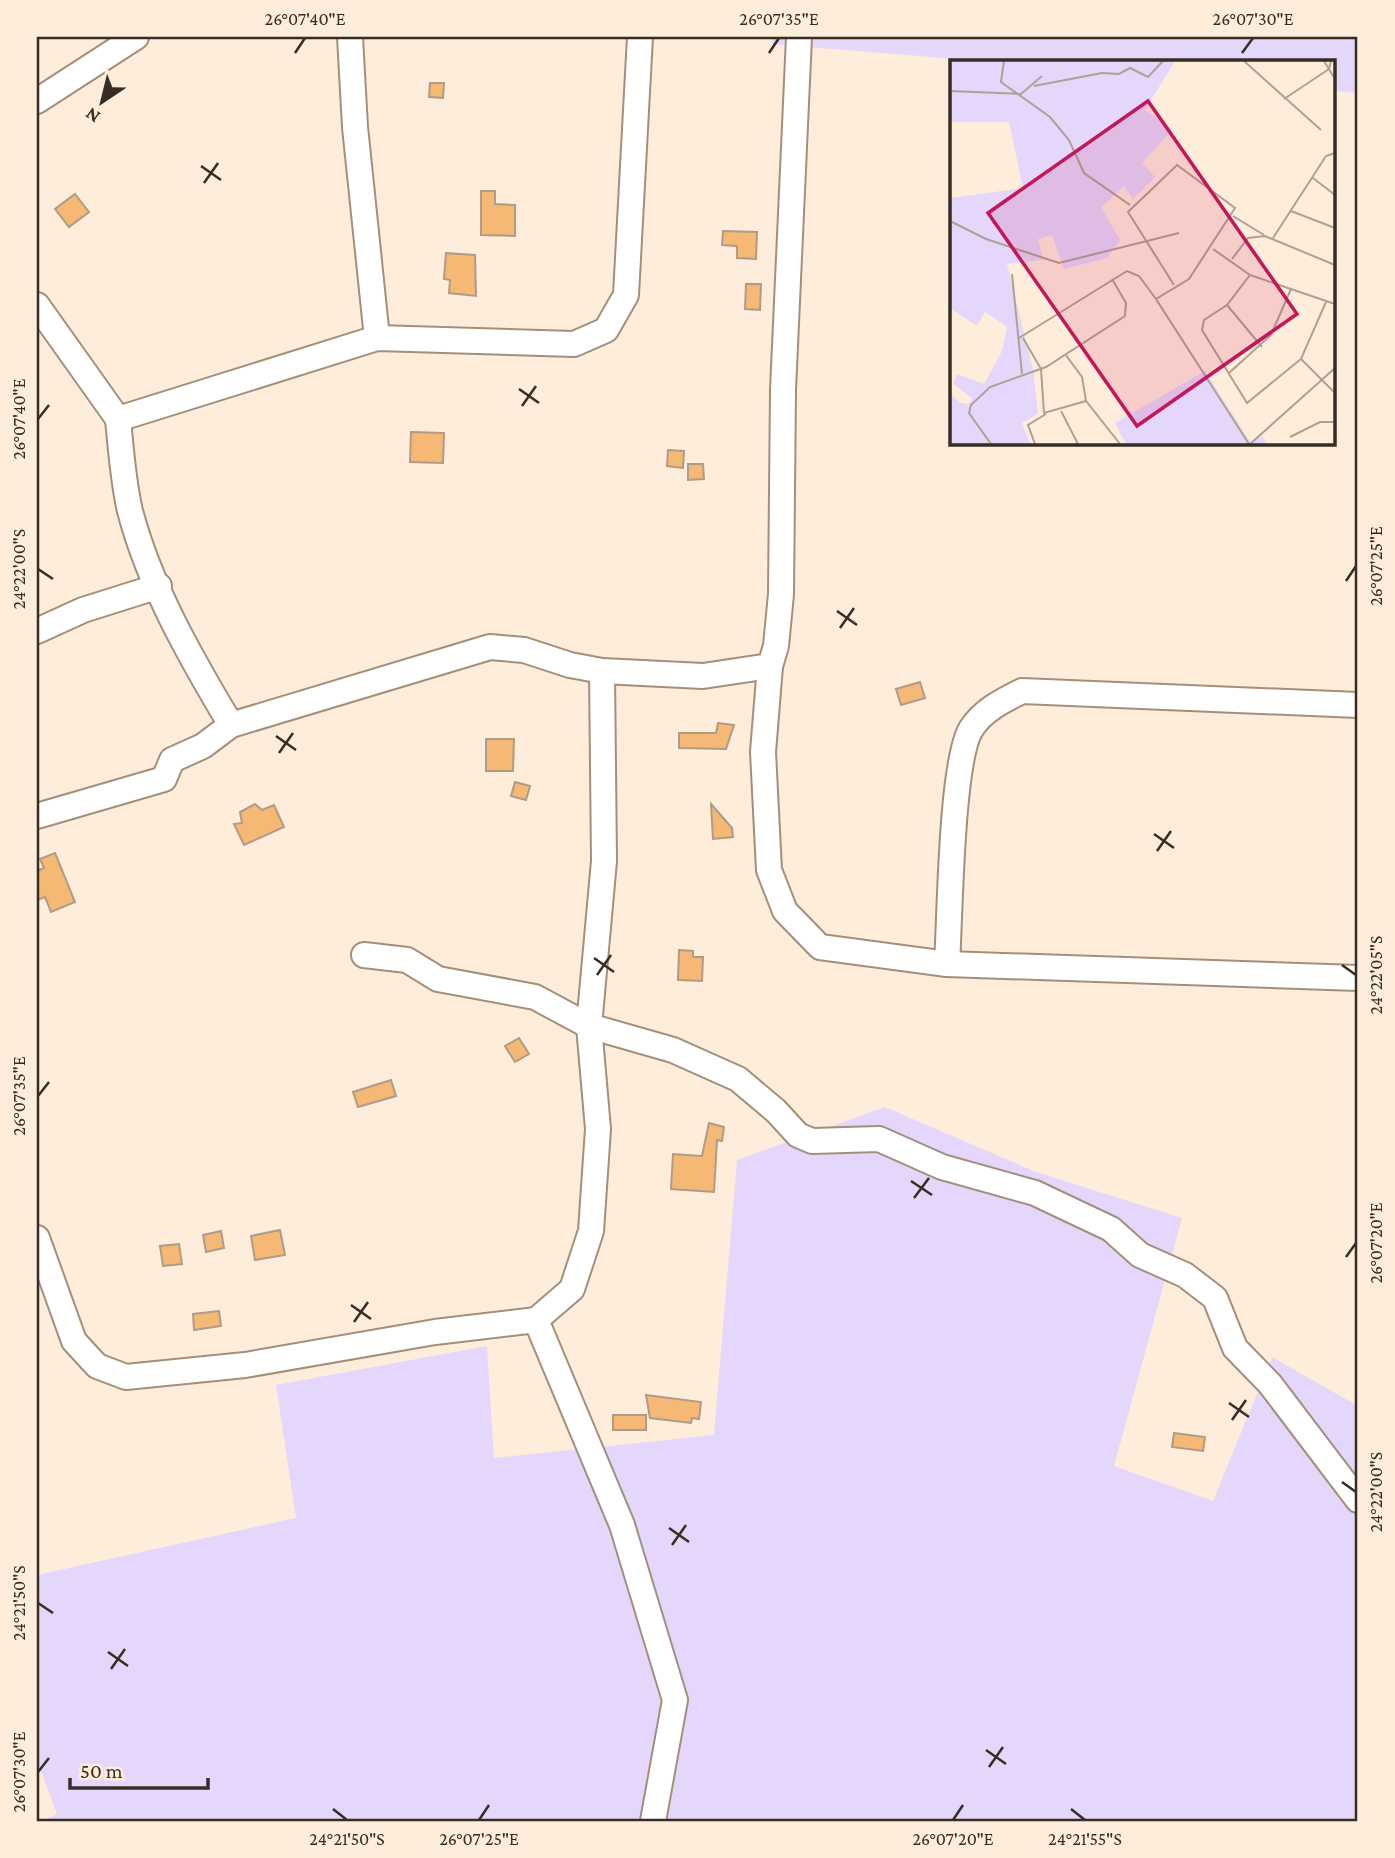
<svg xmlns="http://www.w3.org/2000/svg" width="1395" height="1858" font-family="'Crimson Pro',serif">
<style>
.green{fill:#e5d7fb}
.building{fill:#f5b875;stroke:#b09b86;stroke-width:2}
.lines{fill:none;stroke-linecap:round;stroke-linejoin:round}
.minor-casing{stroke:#a38f7a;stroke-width:28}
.minor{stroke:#fff;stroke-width:24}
.ticks{fill:none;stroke:#362e25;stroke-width:2.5}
.inset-road{fill:none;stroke:#afa192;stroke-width:2}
.view{fill:#c2185b;fill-opacity:0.15;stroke:#c2185b;stroke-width:3.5}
.inset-edge{fill:none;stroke:#362e25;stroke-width:3.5}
.neatline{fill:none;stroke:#362e25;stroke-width:2.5}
.ticks-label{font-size:18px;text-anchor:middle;fill:#362e25}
</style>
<rect width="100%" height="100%" fill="#ffeddb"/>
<!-- green -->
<g class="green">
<polygon points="772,37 1358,37 1358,93 1334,91 1334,61 981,61 772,44"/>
<polygon points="885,1107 1036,1172 1182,1218 1114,1466 1213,1501 1272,1357 1358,1406 1358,1821 41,1821 57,1814 37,1760 37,1575 296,1518 276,1385 487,1346 494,1458 714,1435 737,1160"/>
</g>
<!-- building -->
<g class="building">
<polygon points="430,83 444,83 443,98 429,97"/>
<polygon points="481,191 495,191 495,204 515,205 515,236 481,235"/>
<polygon points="75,194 89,212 69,227 55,209"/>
<polygon points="723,231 757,232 756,259 737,258 737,246 722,245"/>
<polygon points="446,253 475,255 476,296 449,293 450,280 444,279"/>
<polygon points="746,284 761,284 760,310 745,309"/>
<polygon points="411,432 444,433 443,463 410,462"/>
<polygon points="668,450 684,451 683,468 667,466"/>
<polygon points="688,464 703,464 704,479 688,480"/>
<polygon points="920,682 925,698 901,705 896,689"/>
<polygon points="718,723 734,725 726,749 679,748 679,733 716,733"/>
<polygon points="486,739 514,739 513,771 486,771"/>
<polygon points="515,782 530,786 526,800 511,796"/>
<polygon points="255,804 262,810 274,805 284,827 244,845 234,824 242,823 240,812"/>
<polygon points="711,804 732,828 733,837 713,839"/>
<polygon points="55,853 75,902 51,912 45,897 37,900 37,871 44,868 40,859"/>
<polygon points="679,950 693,951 693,957 703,957 702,981 678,980"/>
<polygon points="519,1038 529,1054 515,1062 505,1046"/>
<polygon points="391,1080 396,1096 358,1107 353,1092"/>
<polygon points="709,1123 724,1127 722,1141 717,1140 714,1192 671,1189 673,1154 702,1156"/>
<polygon points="280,1230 285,1255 255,1260 251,1236"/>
<polygon points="221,1231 224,1248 206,1252 203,1235"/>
<polygon points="179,1244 182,1264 163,1266 160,1246"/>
<polygon points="219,1311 221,1326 194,1330 193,1314"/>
<polygon points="646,1395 701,1402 699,1419 692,1418 691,1423 650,1418"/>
<rect x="613" y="1415" width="33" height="15"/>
<polygon points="1174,1433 1205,1437 1203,1451 1172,1447"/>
</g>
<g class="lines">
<!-- minor casing -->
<g class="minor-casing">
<g id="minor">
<polyline points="350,37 355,127 377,338"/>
<polyline points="37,101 136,37"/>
<polyline points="37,305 118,419 377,338 574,344 606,330 626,295 640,37"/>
<path d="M118 419C121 450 123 481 130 511 150 587 191 658 231 725"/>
<polyline points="37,631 83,610 159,586"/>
<polyline points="770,666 763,752 769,870 785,911 820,947 947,964 1358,978"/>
<polyline points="37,816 164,779 172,760 203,746 231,725 490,647 524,650 570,665 602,671 703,676 770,666 776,646 781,594 783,390 799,37"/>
<polyline points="364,955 407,960 438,979 535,997 589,1026 673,1050 738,1079 776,1111 798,1135 812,1141 879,1139 942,1167 1035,1193 1111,1229 1140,1255 1185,1275 1215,1298 1235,1348 1270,1384 1358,1500"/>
<path d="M947 964C950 917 951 762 971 729 983 710 1004 700 1022 691L1358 705"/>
<polyline points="37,1238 74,1341 97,1366 126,1377 245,1365 435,1332 536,1320 572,1289 591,1231 598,1129 589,1026 604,861 602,671"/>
<polyline points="536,1320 622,1525 675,1700 653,1821"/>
</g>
</g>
<!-- minor -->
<use href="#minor" class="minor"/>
</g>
<!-- ticks -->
<path class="ticks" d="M295 53 305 38M769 53 779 38M1242 53 1253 38M201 166 221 180M204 183 218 163M519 389 539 403M522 406 536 386M38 419 49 405M38 569 53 579M1346 581 1356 566M837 611 857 625M840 628 854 608M276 736 296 750M279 753 293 733M1154 834 1174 848M1157 851 1171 831M594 958 614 972M1342 965 1356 975M597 975 611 955M38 1096 49 1082M911 1181 932 1195M914 1198 929 1178M1346 1257 1356 1243M351 1305 371 1319M354 1322 368 1302M1229 1403 1249 1417M1232 1420 1246 1400M1342 1482 1356 1492M669 1528 689 1542M672 1545 686 1525M38 1603 53 1613M108 1652 128 1666M111 1669 125 1649M986 1750 1006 1764M989 1767 1003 1747M38 1772 49 1758M333 1809 347 1820M1071 1809 1085 1820M479 1820 489 1805M953 1820 963 1805"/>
<!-- overview -->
<g transform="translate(950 60)">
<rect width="385" height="385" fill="#ffeddb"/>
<path d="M0 1H225L195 50 223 69 192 103 205 117 183 139 174 126 151 147 170 180 157 198 114 209 102 175 88 179 93 200 57 204 83 309 88 354 72 363 80 384H0V334L11 343 19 344 22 338 3 324 7 314 34 324 52 291 57 267 35 252 27 266 0 248V138L73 128 59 62H0ZM255 311 301 383 312 376 317 384H176L165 363Z" fill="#e5d7fb"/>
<path class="inset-road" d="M54 1 51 22 100 57 119 80 134 113 180 145M294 1 371 70M374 1 385 19M84 26 152 13 169 14 180 8 198 17 213 1M0 31 71 34 92 16M334 39 379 9 381 1M363 118 385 135M341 151 385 168M283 156 314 175M0 161 36 179 109 203 229 173M323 178 376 96 385 93M263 189 300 215M282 199 298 178 315 176 385 205M62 214 72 314M224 225 178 152 227 105 285 148 239 219 206 239 299 384M376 242 351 299 297 343 252 270 254 260 277 245 300 215 385 244M277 245 312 287M69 278 177 211 189 216 206 239M73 278 91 309 94 353 136 341 170 384M115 294 132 317 136 341M351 299 385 333M279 313 321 275 341 229M111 351 128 384M340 377 370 362H385M41 384 19 353 21 345 40 327 96 307 175 256 176 243 162 219M85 384 78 365 96 354M300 384 385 308"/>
<path class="view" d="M198 41 347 254 187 366 38 153Z"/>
<rect width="385" height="385" class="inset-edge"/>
</g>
<!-- border -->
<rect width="1395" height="1858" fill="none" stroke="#ffeddb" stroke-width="77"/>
<!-- north arrow -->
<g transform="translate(102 102) rotate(215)" stroke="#ffeddb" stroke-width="5" paint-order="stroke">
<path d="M0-5L12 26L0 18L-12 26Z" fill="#362e25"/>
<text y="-10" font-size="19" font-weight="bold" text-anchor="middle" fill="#362e25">N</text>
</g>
<!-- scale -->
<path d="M70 1778v10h138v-10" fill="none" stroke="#362e25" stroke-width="3.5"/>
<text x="80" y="1778" font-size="21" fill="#362e25" stroke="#ffeddb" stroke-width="5" paint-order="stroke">50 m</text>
<rect x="38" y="38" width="1318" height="1782" class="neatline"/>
<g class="ticks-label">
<text x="305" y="25">26°07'40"E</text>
<text x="779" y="25">26°07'35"E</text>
<text x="1253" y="25">26°07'30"E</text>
<text transform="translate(19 419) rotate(-90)" y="6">26°07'40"E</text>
<text transform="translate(1376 566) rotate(-90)" y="6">26°07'25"E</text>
<text transform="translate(19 569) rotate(-90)" y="6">24°22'00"S</text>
<text transform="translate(1376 975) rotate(-90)" y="6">24°22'05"S</text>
<text transform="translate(19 1096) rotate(-90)" y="6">26°07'35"E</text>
<text transform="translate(1376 1243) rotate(-90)" y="6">26°07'20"E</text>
<text transform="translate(1376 1492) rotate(-90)" y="6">24°22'00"S</text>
<text transform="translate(19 1603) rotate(-90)" y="6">24°21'50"S</text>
<text transform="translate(19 1772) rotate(-90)" y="6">26°07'30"E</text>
<text x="347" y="1845">24°21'50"S</text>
<text x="479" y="1845">26°07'25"E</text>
<text x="953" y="1845">26°07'20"E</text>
<text x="1085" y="1845">24°21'55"S</text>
</g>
</svg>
